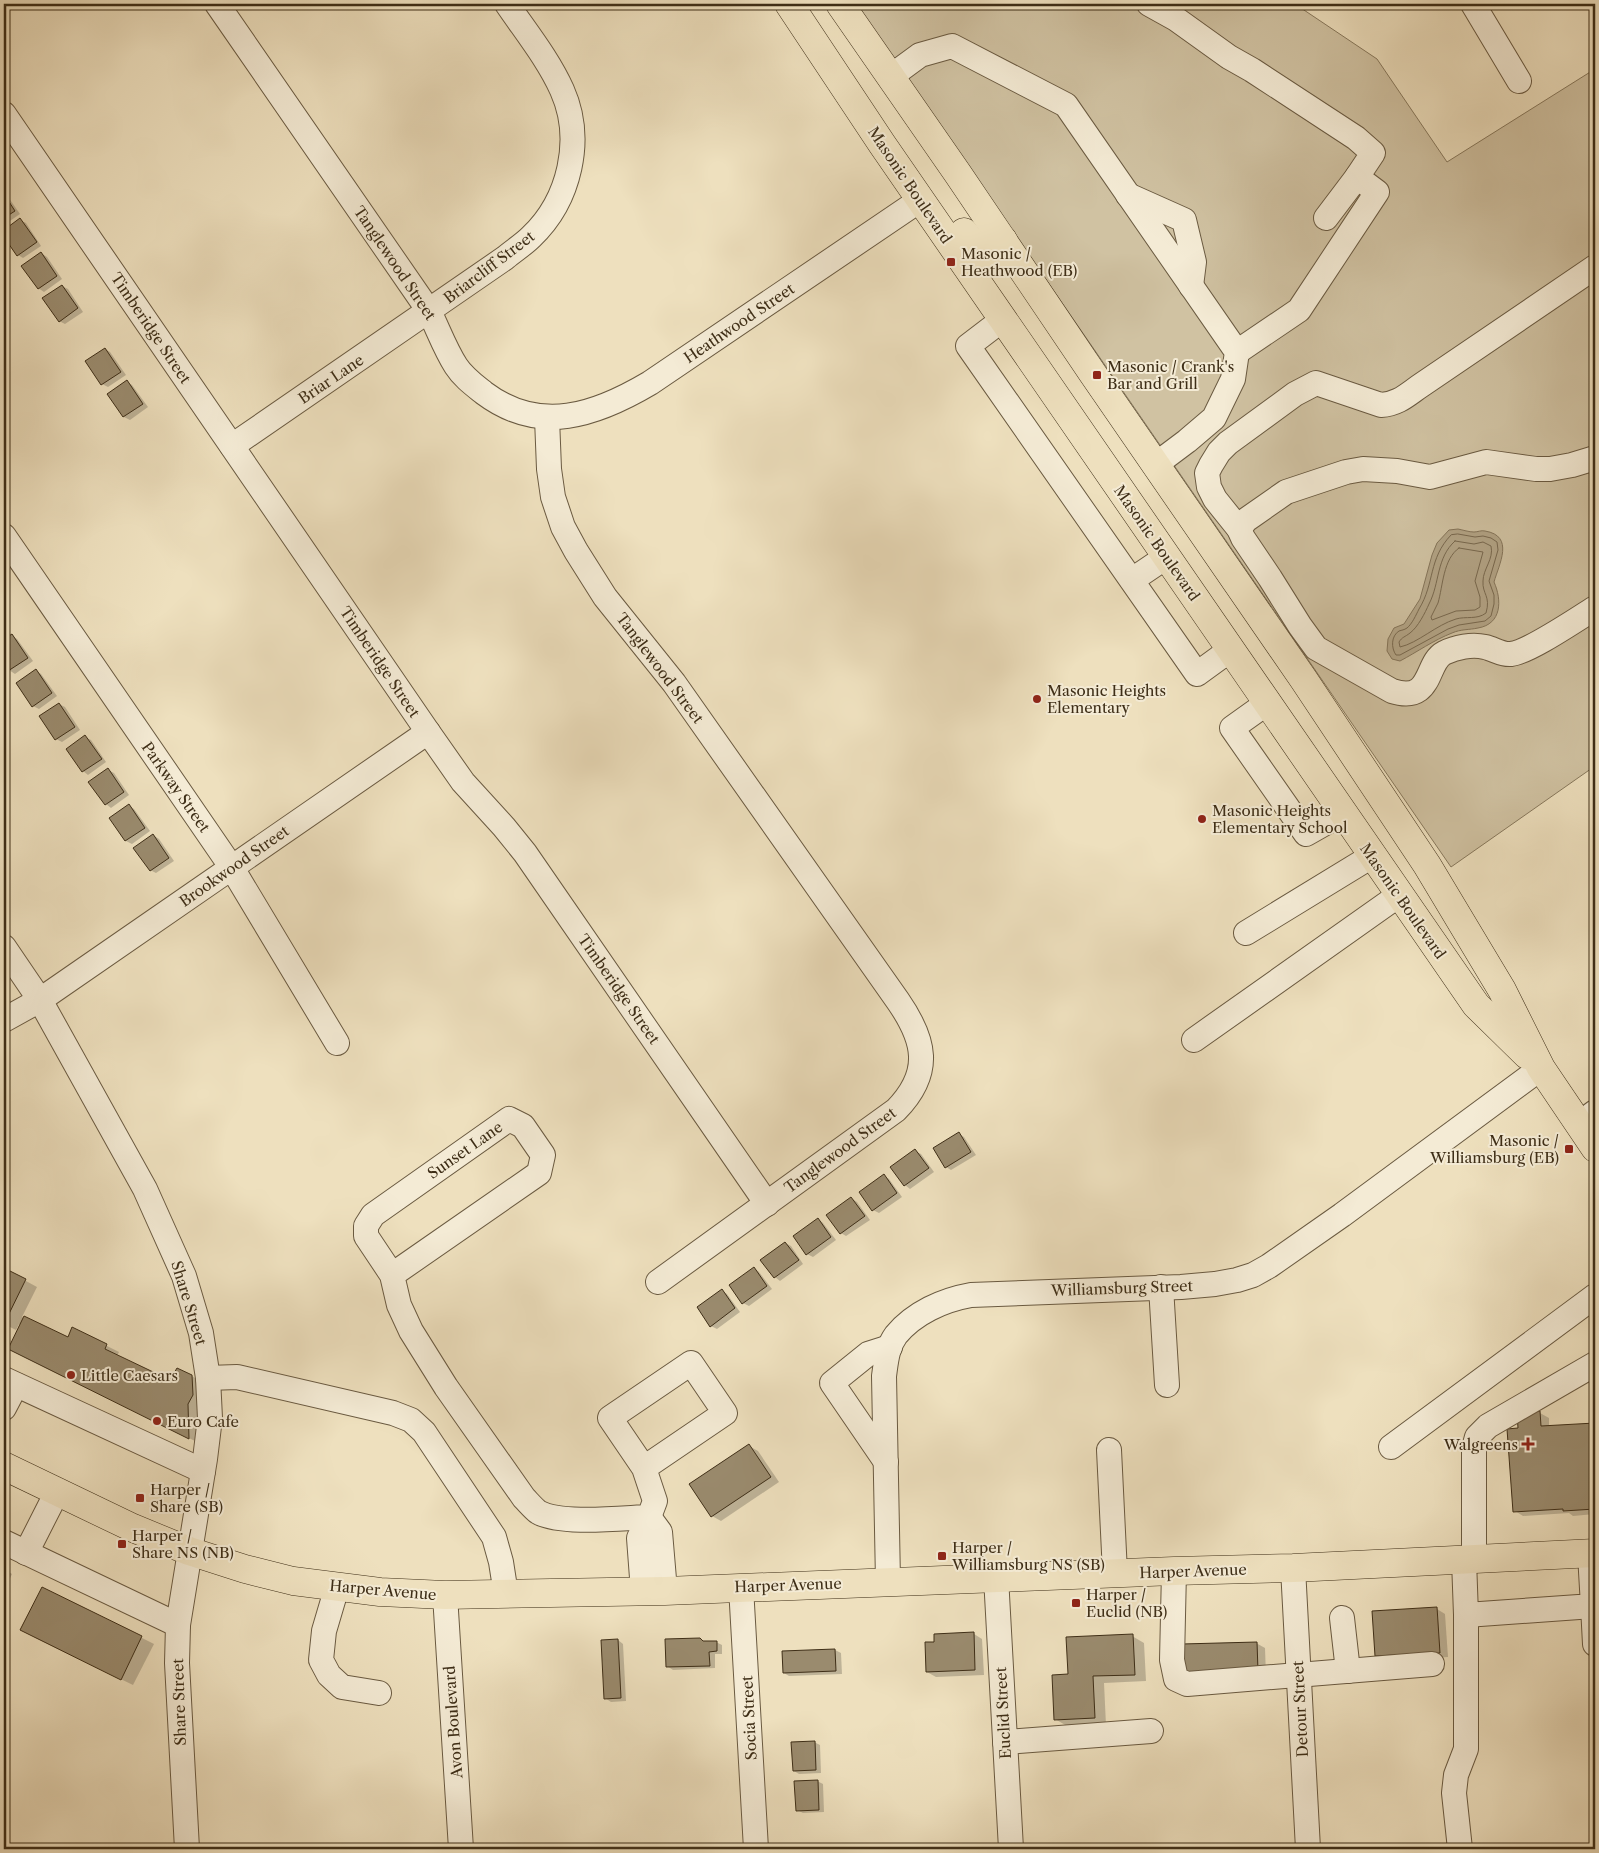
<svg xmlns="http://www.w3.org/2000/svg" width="1599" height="1853" font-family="'Libre Caslon Text',serif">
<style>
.green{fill:#d0c2a2;stroke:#87785c}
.water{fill:#b2a385;stroke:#847459}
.shadow{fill:#0003}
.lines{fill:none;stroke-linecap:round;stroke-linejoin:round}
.shore{stroke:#78684e;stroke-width:1}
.building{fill:#9a8b6e;stroke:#3e2e17}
.minor-casing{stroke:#6a5a41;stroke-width:26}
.major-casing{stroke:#3e2e17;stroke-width:29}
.minor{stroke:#f4ebd5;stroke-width:24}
.major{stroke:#eee0be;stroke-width:28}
.poi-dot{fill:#8f2418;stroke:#f4ebd5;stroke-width:2}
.labels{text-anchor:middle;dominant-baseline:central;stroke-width:4;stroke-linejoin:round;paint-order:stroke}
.street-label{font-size:15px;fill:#3e2e17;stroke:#f4ebd5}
.poi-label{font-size:15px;fill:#3e2e17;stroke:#f4ebd5;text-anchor:start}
</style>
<rect width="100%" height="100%" fill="#eee0be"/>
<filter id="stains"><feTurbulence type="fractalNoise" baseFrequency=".004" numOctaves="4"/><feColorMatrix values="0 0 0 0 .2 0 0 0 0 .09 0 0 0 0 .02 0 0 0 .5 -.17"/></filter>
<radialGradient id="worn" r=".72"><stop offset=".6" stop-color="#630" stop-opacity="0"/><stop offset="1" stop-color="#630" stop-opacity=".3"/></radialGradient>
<!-- green -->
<polygon class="green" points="856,4 1295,4 1377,59 1447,162 1595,69 1595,766 1451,867"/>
<!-- water -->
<path class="water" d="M1458 529C1463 530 1469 532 1474 532 1478 532 1481 530 1485 531 1515 536 1499 564 1494 582 1502 600 1502 624 1478 628 1469 630 1461 629 1452 633 1434 640 1417 652 1400 661L1392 659 1387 651 1388 639 1394 628 1404 624 1420 599 1432 555 1437 543 1449 530Z"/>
<!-- shadow -->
<g class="shadow">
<polygon points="4,191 20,214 4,225"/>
<polygon points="20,220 26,223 41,246 23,258 18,255 4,235 4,231"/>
<polygon points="41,253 47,257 62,279 44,292 38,288"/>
<polygon points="62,286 68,289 83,312 65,324 59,321"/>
<polygon points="105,349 110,352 126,375 108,387 102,384"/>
<polygon points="127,382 132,385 148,407 130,420 124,417 109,394"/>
<polygon points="4,619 10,628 4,632"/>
<polygon points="12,636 17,639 33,661 15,674 9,670 4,663 4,641"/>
<polygon points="36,671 41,674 57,696 39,709 33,706"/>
<polygon points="59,704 65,707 80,730 62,742 56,739"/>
<polygon points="85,737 91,740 106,762 88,775 83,771"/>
<polygon points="108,770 114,773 129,795 111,808 106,804"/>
<polygon points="129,806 134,809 150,831 132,844 126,841 111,818"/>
<polygon points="153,835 159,839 174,861 156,873 150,870"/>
<polygon points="959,1134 964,1137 976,1155 951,1170 946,1167"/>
<polygon points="915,1151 921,1154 934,1172 910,1189 905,1185"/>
<polygon points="884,1176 889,1179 902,1197 879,1213 873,1210 860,1193"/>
<polygon points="851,1198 857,1202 870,1220 846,1236 841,1233"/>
<polygon points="818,1219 823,1223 836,1240 813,1257 807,1254"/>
<polygon points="785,1243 791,1246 803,1264 780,1281 775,1277"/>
<polygon points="754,1268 759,1272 772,1289 749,1306 743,1303"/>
<polygon points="4,1269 37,1287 22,1317 68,1338 73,1329 119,1352 117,1356 171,1382 192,1376 204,1384 201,1444 22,1355 21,1325 19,1324 16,1330 4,1324"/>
<polygon points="722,1291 727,1294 740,1312 717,1329 711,1326"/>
<polygon points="1540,1413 1549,1418 1549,1427 1595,1424 1595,1514 1573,1516 1569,1513 1523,1516 1515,1511 1520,1429"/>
<polygon points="749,1446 758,1451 779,1482 721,1521 712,1516"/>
<polygon points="4,1569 12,1574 4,1591"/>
<polygon points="42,1588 154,1644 133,1685 34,1637"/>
<polygon points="1437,1609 1445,1614 1448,1657 1385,1661 1376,1656"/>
<polygon points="974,1634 982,1639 984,1675 936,1677 927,1672"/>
<polygon points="1132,1636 1144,1643 1146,1681 1104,1683 1106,1725 1067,1726 1055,1719 1070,1675"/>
<polygon points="700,1639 706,1643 716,1642 722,1645 722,1654 715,1654 715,1668 673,1670 667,1666"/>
<polygon points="618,1640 623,1644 626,1701 611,1702 605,1698"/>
<polygon points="1256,1643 1265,1648 1266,1676 1193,1677"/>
<polygon points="835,1650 841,1653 842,1674 789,1676 784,1673"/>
<polygon points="814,1742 820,1745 821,1773 799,1774 794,1771"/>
<polygon points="817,1781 823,1784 824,1812 803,1813 797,1810"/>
</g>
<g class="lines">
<!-- shore -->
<g class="shore">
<path d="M1458 534 1475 537 1483 536 1491 538 1497 542 1498 550 1489 581 1494 595V604L1491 616 1485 621 1459 625 1448 629 1400 655H1396C1391 648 1391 636 1399 631 1402 630 1404 630 1407 628 1412 624 1416 615 1419 609 1435 583 1428 559 1451 535Z"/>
<path d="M1455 541 1474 544 1483 542 1491 546C1494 559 1483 569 1483 581 1482 594 1491 596 1486 613 1477 620 1466 616 1456 619 1436 625 1418 643 1400 647L1399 642C1402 637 1405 637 1410 633 1418 627 1425 613 1429 604 1440 583 1436 558 1455 541Z"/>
<path d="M1459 548 1483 552 1475 581 1480 597V607L1475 610 1456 611 1432 620 1431 617C1433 612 1436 608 1438 603 1443 586 1443 559 1459 548Z"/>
</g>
</g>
<!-- building -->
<g class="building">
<polygon points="4,194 15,211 4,218"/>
<polygon points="20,218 37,242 17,256 4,237 4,230"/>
<polygon points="41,252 57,276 38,289 21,266"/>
<polygon points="62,285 78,308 59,322 42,298"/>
<polygon points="105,348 121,372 101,385 85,361"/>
<polygon points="127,380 143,404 123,417 107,394"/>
<polygon points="12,634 28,658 8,671 4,665 4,639"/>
<polygon points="36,669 52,693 32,707 16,683"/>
<polygon points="59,703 75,727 55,740 39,716"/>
<polygon points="85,735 102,759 82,772 66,749"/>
<polygon points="108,768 124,792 105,805 88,782"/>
<polygon points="129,804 145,828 125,841 109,818"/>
<polygon points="153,834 169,858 150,871 133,848"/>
<polygon points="959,1132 971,1152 945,1168 933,1148"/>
<polygon points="915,1149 929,1168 904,1186 890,1167"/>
<polygon points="884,1174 897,1193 872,1211 859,1192"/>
<polygon points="851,1197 865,1216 840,1234 826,1215"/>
<polygon points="818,1218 831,1237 806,1255 793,1236"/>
<polygon points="785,1242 799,1260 774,1278 760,1260"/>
<polygon points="754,1267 767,1286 742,1304 729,1285"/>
<polygon points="4,1268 26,1279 4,1324"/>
<polygon points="722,1289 735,1308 710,1327 697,1307"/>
<polygon points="24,1316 68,1337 72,1327 107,1344 105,1349 170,1380 177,1368 192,1375 193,1395 188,1404 189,1439 8,1349"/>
<polygon points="1540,1411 1541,1426 1595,1423 1595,1509 1563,1511 1563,1509 1513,1512 1507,1429 1518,1428 1517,1413"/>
<polygon points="749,1444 771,1477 711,1517 689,1484"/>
<polygon points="42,1587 142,1636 121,1680 20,1630"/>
<polygon points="1437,1607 1440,1653 1375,1656 1372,1611"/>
<polygon points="974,1632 975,1670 926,1672 925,1642 934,1642 934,1634"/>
<polygon points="1133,1634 1135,1675 1093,1676 1095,1718 1054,1720 1052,1675 1068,1674 1066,1637"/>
<polygon points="700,1638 703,1641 717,1641 717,1651 709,1652 710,1666 666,1667 665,1639"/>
<polygon points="618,1639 621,1698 604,1699 601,1640"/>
<polygon points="1257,1642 1258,1671 1183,1673 1182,1644"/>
<polygon points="835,1649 836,1671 783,1673 782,1651"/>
<polygon points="815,1741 816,1770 793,1771 791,1742"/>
<polygon points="818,1780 819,1810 796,1811 794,1781"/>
</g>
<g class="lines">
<!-- minor casing -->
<g class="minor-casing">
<g id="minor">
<path d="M217 4 429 311C438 329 445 349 456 366 463 377 474 385 484 393 540 435 596 415 650 383L920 200"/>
<polyline points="1149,4 1176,19 1229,57 1252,70 1356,138 1373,153 1357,177 1377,192 1299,310 1237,352"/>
<polyline points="1473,4 1519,81"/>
<polyline points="890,77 920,55 952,46 1066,105 1237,352 1233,379 1214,418 1187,441 1155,465"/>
<polyline points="4,114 428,732 463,782 504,827 525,853 767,1204"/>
<polyline points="1128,195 1184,220 1194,262 1191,286"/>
<polyline points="1326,218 1357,177"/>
<path d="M1595 267 1420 386C1407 395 1398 404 1381 405L1316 383 1295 394 1228 443 1219 452 1211 465 1207 473 1209 487 1215 499 1239 529 1243 538 1270 578 1300 626 1316 648 1392 691C1433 704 1425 663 1444 653 1456 647 1472 644 1485 647 1494 649 1502 655 1511 654 1529 652 1577 619 1595 608"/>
<polyline points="1002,320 968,346 1197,674 1230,650"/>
<path d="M547 418 549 469 553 497 563 527 576 551 605 597 674 683 898 1001C925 1040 933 1072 896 1110L658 1282"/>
<path d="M232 446 505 258C513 251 523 245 531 237 570 200 584 139 562 90 548 59 526 32 507 4"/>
<polyline points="1239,529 1246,520 1286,492 1346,472 1363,469 1397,471 1430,477 1486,462 1536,469 1550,469 1572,465 1595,458"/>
<polyline points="4,536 232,868 337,1043"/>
<polyline points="1132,580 1166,557"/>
<polyline points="1267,703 1232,728 1306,834 1343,813"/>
<polyline points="1246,933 1372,856"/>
<polyline points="4,947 40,1000 145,1189 184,1276 201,1333 208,1378 210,1418 205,1459 178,1625 177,1663 187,1849"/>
<polyline points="4,1020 40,1000 428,732"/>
<polyline points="1194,1040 1399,895"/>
<polyline points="1579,1124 1595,1112"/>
<path d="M392 1275 539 1173 543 1155 523 1126 509 1119 373 1215 366 1226V1236L392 1275 399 1305 411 1331 446 1387 524 1498C528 1502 533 1508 538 1512 561 1525 622 1518 649 1517L655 1501 644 1468 610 1418 691 1363 725 1413 644 1468"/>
<polyline points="1161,1287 1167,1385"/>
<polyline points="208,1378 237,1377 393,1413 411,1420 424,1432 494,1537 501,1562 506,1594"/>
<polyline points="4,1379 203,1471"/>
<polyline points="4,1408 16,1385"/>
<polyline points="1391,1447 1595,1296"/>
<polyline points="1109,1450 1115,1573"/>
<polyline points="886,1462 832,1383 868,1354 890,1347"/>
<polyline points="4,1542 178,1625"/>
<polyline points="26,1553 57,1492"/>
<polyline points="1474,1559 1474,1448 1477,1437 1488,1426 1595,1364"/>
<polyline points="1464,1560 1466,1615 1593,1606 1590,1554"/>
<polyline points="1293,1568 1308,1849"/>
<polyline points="1174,1571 1172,1660 1176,1679 1187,1684 1432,1664"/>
<polyline points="996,1577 1011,1849"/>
<path d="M888 1581 884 1376C886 1362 887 1347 896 1335 914 1313 943 1300 971 1295L1181 1287 1215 1284 1237 1280 1253 1275 1269 1266 1342 1215 1541 1068"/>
<polyline points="337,1587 324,1631 321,1660 329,1675 342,1687 379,1693"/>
<polyline points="741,1587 756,1849"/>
<polyline points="643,1591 639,1538 649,1517 660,1532 665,1591"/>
<polyline points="445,1595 461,1849"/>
<polyline points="1593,1606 1595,1644"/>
<polyline points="1342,1618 1348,1671"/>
<polyline points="1005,1742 1151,1731"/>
<polyline points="1460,1849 1454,1793 1456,1775 1466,1749 1466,1615"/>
</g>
</g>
<!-- major casing -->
<g class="major-casing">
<g id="major">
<polyline points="789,4 882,144 1476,1005 1527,1055"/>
<polyline points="840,4 958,174 1093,374 1304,680 1427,865 1502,990 1541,1068 1595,1148"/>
<path d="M964 232 987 263C1001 263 1001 251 1003 240"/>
<polyline points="4,1466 133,1528 189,1551 245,1569 293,1581 380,1592 445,1595 665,1591 1174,1571 1293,1568 1595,1553"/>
</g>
</g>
<!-- minor -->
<use href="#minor" class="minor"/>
<!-- major -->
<use href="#major" class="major"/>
</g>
<!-- markers -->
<g class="poi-dot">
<rect x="946" y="257" width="10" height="10" rx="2.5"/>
<rect x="1092" y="370" width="10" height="10" rx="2.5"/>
<circle cx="1037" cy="699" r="5"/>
<circle cx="1202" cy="819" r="5"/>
<rect x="1564" y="1144" width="10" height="10" rx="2.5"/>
<circle cx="71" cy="1375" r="5"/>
<circle cx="157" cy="1421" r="5"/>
<path d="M1525.5 1436.5h5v5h5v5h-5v5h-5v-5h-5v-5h5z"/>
<rect x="135" y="1493" width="10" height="10" rx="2.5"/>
<rect x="117" y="1539" width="10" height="10" rx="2.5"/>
<rect x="937" y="1551" width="10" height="10" rx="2.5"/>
<rect x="1071" y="1598" width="10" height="10" rx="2.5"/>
</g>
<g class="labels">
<!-- street labels -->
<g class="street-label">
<text transform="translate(910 185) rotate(56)">Masonic Boulevard</text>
<text transform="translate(395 263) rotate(56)">Tanglewood Street</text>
<text transform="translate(489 267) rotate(-37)">Briarcliff Street</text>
<text transform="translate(739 323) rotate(-34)">Heathwood Street</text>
<text transform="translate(151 328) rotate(56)">Timberidge Street</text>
<text transform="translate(331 379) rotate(-34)">Briar Lane</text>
<text transform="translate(1157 543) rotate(55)">Masonic Boulevard</text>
<text transform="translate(380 662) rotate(56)">Timberidge Street</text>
<text transform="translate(660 668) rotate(53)">Tanglewood Street</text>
<text transform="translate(176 787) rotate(55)">Parkway Street</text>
<text transform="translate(234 866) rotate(-35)">Brookwood Street</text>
<text transform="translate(1403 901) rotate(55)">Masonic Boulevard</text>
<text transform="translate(619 989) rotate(55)">Timberidge Street</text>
<text transform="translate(465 1150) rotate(-35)">Sunset Lane</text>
<text transform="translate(840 1150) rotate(-36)">Tanglewood Street</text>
<text transform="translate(1122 1288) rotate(-2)">Williamsburg Street</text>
<text transform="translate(189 1303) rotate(73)">Share Street</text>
<text transform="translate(1193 1571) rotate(-2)">Harper Avenue</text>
<text transform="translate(788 1585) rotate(-2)">Harper Avenue</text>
<text transform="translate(383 1590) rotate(5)">Harper Avenue</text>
<text transform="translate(179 1702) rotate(-92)">Share Street</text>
<text transform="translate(1300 1709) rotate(-93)">Detour Street</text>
<text transform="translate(1003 1713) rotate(-93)">Euclid Street</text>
<text transform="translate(749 1718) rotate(-93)">Socia Street</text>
<text transform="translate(453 1722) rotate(-94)">Avon Boulevard</text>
</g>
<!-- poi labels -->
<g class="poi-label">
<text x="961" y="253">Masonic /<tspan x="961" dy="17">Heathwood (EB)</tspan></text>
<text x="1107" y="366">Masonic / Crank's<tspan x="1107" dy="17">Bar and Grill</tspan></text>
<text x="1047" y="690">Masonic Heights<tspan x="1047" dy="17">Elementary</tspan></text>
<text x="1212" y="810">Masonic Heights<tspan x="1212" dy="17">Elementary School</tspan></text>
<text x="1559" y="1140" text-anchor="end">Masonic /<tspan x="1559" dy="17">Williamsburg (EB)</tspan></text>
<text x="81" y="1375">Little Caesars</text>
<text x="167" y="1421">Euro Cafe</text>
<text x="1518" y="1444" text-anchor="end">Walgreens</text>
<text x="150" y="1489">Harper /<tspan x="150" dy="17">Share (SB)</tspan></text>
<text x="132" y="1535">Harper /<tspan x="132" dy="17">Share NS (NB)</tspan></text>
<text x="952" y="1547">Harper /<tspan x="952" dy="17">Williamsburg NS (SB)</tspan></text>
<text x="1086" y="1594">Harper /<tspan x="1086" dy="17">Euclid (NB)</tspan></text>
</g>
</g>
<!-- margin -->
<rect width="1599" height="1853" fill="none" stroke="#eee0be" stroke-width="20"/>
<rect x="5" y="5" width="1589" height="1843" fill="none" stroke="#3e2e17" stroke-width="2.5"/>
<rect x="10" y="10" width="1579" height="1833" fill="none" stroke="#3e2e17"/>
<rect width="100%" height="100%" filter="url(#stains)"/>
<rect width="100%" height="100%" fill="url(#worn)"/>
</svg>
